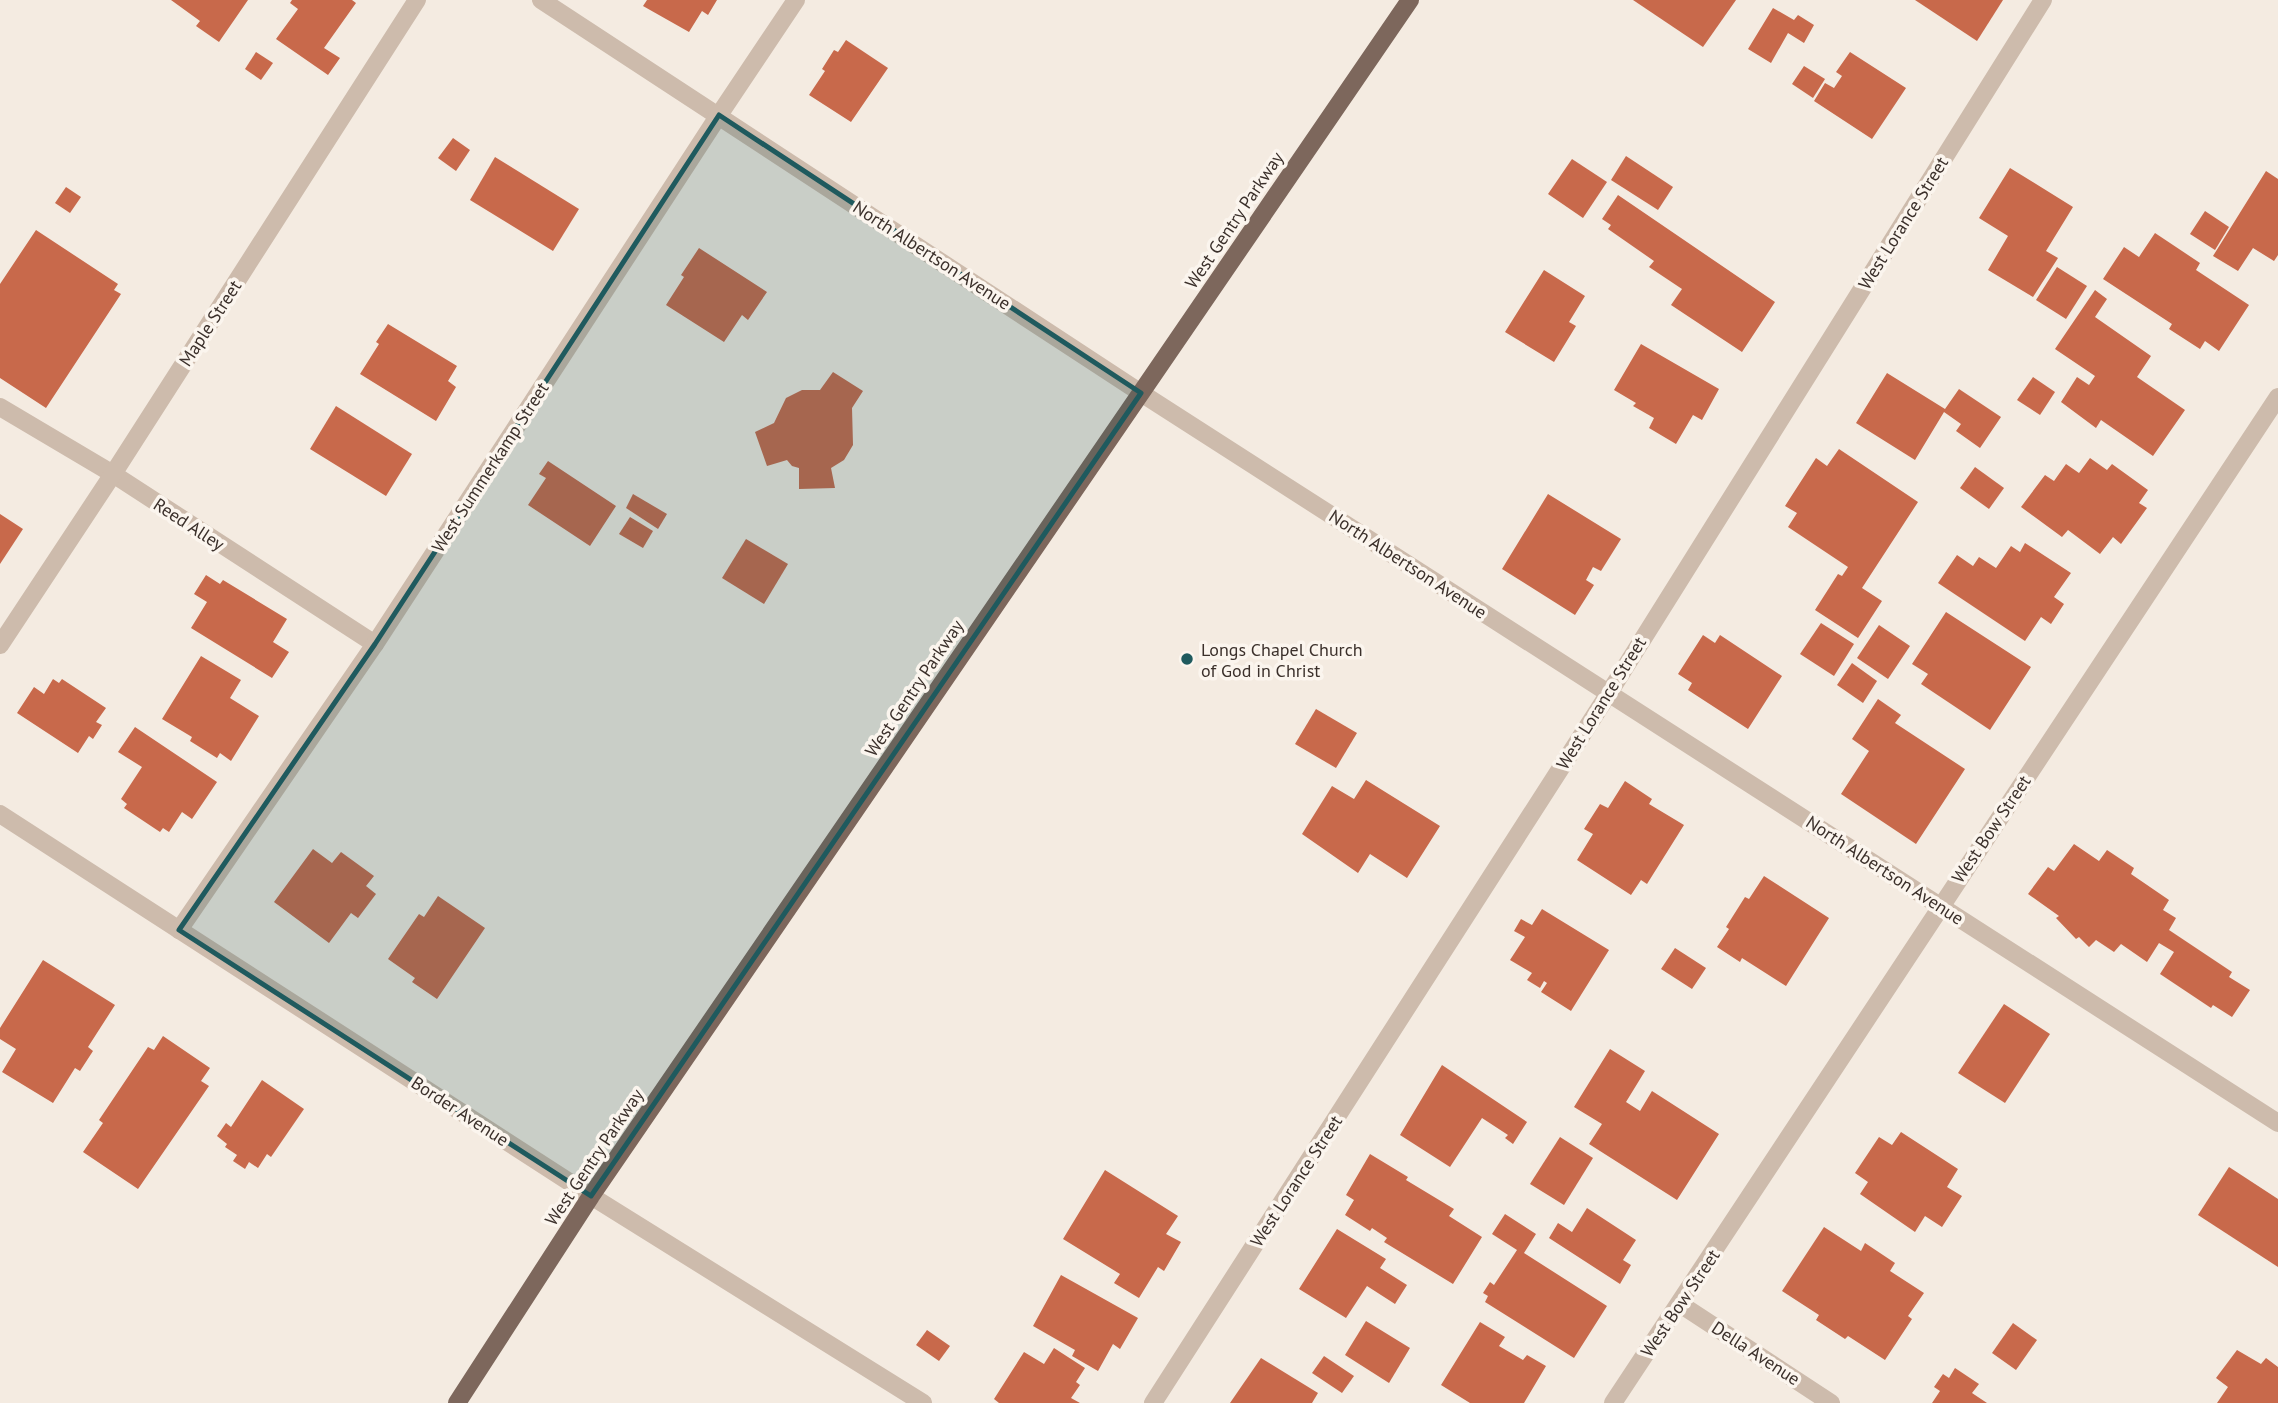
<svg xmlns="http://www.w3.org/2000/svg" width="2278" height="1403" font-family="'PT Sans',sans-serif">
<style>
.building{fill:#c8694b}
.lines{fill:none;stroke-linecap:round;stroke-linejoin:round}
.minor{stroke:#cdbbac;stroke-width:18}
.major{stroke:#7d675c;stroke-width:18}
.marked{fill:#1f5a5e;fill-opacity:0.2;stroke:#1f5a5e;stroke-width:5;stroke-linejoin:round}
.poi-dot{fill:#1f5a5e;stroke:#fbf5ee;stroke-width:2.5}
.labels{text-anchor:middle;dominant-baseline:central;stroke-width:7;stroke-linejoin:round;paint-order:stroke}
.street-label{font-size:18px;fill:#3b302b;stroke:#fbf5ee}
.poi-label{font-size:18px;fill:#3b302b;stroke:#fbf5ee;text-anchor:start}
</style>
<rect width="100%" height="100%" fill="#f4ebe1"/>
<!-- building -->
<g class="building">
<polygon points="171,0 248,0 219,42 196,26 200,21"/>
<polygon points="292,0 352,0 356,3 324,48 340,58 328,75 276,39 298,9 290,3"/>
<polygon points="647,0 717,0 708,15 702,11 689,32 643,6"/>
<polygon points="1633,0 1736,0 1703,47"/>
<polygon points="1915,0 2003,0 1977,41"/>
<polygon points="1773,8 1794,20 1798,15 1814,25 1804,43 1788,33 1771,63 1748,49"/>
<polygon points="846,40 888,68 851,122 809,95 825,71 822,69 834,50 838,52"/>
<polygon points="256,52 273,63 261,80 245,69"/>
<polygon points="1850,52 1906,88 1872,139 1814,101 1825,83 1834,88 1842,76 1836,72"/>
<polygon points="1804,66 1825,79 1813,98 1792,84"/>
<polygon points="453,138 470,150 456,171 438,158"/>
<polygon points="1626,156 1673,187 1658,210 1611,180"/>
<polygon points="495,157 579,209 553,251 470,200"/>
<polygon points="1572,159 1607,182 1583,218 1548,194"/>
<polygon points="2010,168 2073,207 2046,251 2058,258 2033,297 1988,270 2008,236 1979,218"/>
<polygon points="2266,171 2278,179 2278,255 2274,261 2253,248 2238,271 2213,256"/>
<polygon points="66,187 81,197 70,213 55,203"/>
<polygon points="1618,195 1775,302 1742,352 1671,305 1682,289 1649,267 1654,261 1608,229 1611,225 1602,219"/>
<polygon points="2205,211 2229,227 2215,250 2190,234"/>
<polygon points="36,230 118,284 114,290 121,294 46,408 0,378 0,284"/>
<polygon points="2155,233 2200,263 2196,270 2249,305 2219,351 2205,341 2200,349 2169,329 2172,324 2103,279 2124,247 2139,257"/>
<polygon points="699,248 767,292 748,320 742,315 724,342 666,305 684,277 681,275"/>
<polygon points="2057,267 2087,286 2066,319 2036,300"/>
<polygon points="1544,270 1585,296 1569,322 1576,326 1554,362 1505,332"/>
<polygon points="2095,290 2107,299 2095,317 2151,356 2137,377 2185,410 2153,456 2101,420 2096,428 2061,402 2077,377 2089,385 2095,376 2055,349"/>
<polygon points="388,324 457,366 448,381 456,387 436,421 360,374 379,344 376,342"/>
<polygon points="1641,344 1719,389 1702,420 1693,415 1676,444 1649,428 1654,418 1633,406 1636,403 1614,390"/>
<polygon points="833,372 863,391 852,408 853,445 844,460 831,468 835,488 799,489 799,468 792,466 787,460 767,466 755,432 774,423 786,398 802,390 820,390"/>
<polygon points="1887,373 1945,409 1959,389 2001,417 1980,448 1956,431 1961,424 1944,412 1915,460 1856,423"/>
<polygon points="2033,377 2055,392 2040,415 2017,400"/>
<polygon points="336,406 412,454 386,496 310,449"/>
<polygon points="1839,449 1918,502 1862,588 1882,601 1858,638 1815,610 1838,574 1842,576 1848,567 1788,527 1797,513 1785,506 1816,458 1827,466"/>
<polygon points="2090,458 2107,470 2112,464 2148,490 2139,503 2147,508 2121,544 2113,537 2100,554 2068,530 2062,537 2021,507 2045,475 2054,481 2066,464 2079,473"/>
<polygon points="548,461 616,506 590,546 528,505 546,478 539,474"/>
<polygon points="1975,467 2004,488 1989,509 1960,488"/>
<polygon points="633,494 667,514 658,529 626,508"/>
<polygon points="1548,494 1621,539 1601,571 1593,567 1586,580 1594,585 1575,615 1502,569"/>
<polygon points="0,514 23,529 0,564"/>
<polygon points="630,517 653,531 643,548 619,534"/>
<polygon points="746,539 788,564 764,604 722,578"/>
<polygon points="2025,543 2071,573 2054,597 2064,604 2051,624 2041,617 2025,641 1938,583 1957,555 1973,566 1979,557 1996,568 2011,546 2020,552"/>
<polygon points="206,575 220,584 223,580 287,619 273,642 289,652 272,678 191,628 207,602 194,594"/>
<polygon points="1946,612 2031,667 1990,730 1921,684 1928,674 1912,664"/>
<polygon points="1821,623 1854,644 1834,676 1800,654"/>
<polygon points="1879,625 1910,646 1888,679 1857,658"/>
<polygon points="1703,635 1715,643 1720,635 1782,676 1748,729 1688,690 1692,683 1678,674"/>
<polygon points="201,656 241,680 230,698 259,716 231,761 220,753 217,758 190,741 192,737 162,719"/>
<polygon points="1852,663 1877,681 1863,703 1837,685"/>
<polygon points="53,679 59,683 62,679 106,708 96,722 102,725 93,739 89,736 78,753 17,713 34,687 44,694"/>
<polygon points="1878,699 1901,715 1895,723 1965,769 1916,844 1841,794 1869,751 1852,739"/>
<polygon points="1316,709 1357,733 1336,768 1295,744"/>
<polygon points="135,727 217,782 192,819 182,812 169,832 163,828 160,832 124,808 127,804 121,799 142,767 118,752"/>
<polygon points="1366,780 1440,826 1407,878 1370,854 1358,873 1302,834 1332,786 1354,799"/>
<polygon points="1625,781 1652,799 1649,804 1684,825 1647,884 1641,880 1631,895 1577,860 1593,834 1584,829 1600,804 1608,808"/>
<polygon points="2074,844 2099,861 2107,850 2134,868 2131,874 2169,900 2163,910 2176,918 2169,930 2232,972 2229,977 2250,990 2232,1017 2213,1005 2211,1008 2160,974 2174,952 2159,943 2147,962 2121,944 2114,952 2096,940 2089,947 2079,937 2076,939 2056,918 2059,916 2028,894 2048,867 2054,871"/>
<polygon points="313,849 332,863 341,852 374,876 366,886 376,894 358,918 351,913 329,943 274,902"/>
<polygon points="1764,876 1829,918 1786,986 1742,958 1740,962 1717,947 1729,929 1726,927 1745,897 1749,899"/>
<polygon points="438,896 485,928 437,999 412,982 415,978 388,959 419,914 424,917"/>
<polygon points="1542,909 1609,950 1571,1011 1541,992 1547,983 1544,981 1540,988 1527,980 1532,973 1510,960 1525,937 1514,931 1521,919 1532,925"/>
<polygon points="1675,948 1706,968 1692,989 1661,969"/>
<polygon points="43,960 115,1005 88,1047 93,1051 80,1071 75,1068 53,1103 2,1072 16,1049 0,1039 0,1028"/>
<polygon points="2004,1004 2050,1034 2005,1103 1958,1073"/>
<polygon points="163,1036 210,1068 201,1081 209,1086 138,1189 83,1152 103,1123 99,1120 148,1047 154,1050"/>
<polygon points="1610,1049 1645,1071 1626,1102 1640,1111 1652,1091 1719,1134 1677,1200 1589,1144 1602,1124 1574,1107"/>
<polygon points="1442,1065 1527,1122 1513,1144 1505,1138 1508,1135 1482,1118 1450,1167 1400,1135"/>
<polygon points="262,1080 304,1109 271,1157 267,1154 258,1168 249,1162 245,1169 233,1161 237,1155 225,1147 227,1144 217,1136 226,1123 231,1127"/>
<polygon points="1901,1132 1958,1169 1947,1187 1962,1196 1942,1227 1925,1216 1915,1232 1860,1194 1868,1182 1855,1173 1879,1137 1892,1145"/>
<polygon points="1560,1137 1593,1158 1564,1205 1530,1184"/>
<polygon points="1370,1154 1408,1177 1406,1180 1454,1209 1449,1216 1482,1237 1453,1284 1384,1242 1387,1238 1372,1228 1370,1231 1345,1215 1354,1200 1346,1195"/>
<polygon points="2229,1167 2278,1199 2278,1267 2198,1215"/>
<polygon points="1105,1170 1178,1216 1166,1234 1181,1242 1164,1271 1158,1267 1139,1298 1114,1283 1120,1274 1063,1239"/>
<polygon points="1587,1208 1636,1240 1623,1260 1631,1265 1620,1284 1549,1238 1558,1223 1572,1232"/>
<polygon points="1505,1214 1536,1234 1524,1253 1607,1306 1574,1358 1485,1302 1488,1296 1483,1293 1490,1282 1494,1285 1517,1250 1492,1234"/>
<polygon points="1824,1227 1861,1251 1865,1243 1895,1263 1890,1271 1924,1293 1908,1316 1912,1319 1885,1360 1848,1336 1845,1339 1816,1320 1819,1315 1782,1291"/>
<polygon points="1337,1229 1386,1259 1380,1268 1407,1285 1395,1304 1367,1286 1346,1318 1299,1289"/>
<polygon points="1061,1275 1138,1318 1120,1349 1113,1344 1098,1371 1072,1356 1075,1350 1033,1326"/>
<polygon points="1366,1321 1410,1348 1389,1383 1345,1355"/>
<polygon points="1480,1322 1505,1337 1499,1346 1523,1360 1527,1355 1546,1366 1524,1403 1470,1403 1441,1385"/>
<polygon points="2013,1323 2037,1340 2016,1370 1992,1353"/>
<polygon points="927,1330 950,1346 939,1361 916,1345"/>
<polygon points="1054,1348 1085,1368 1076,1382 1080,1385 1071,1398 1080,1403 999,1403 994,1399 1024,1352 1044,1364"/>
<polygon points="2237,1350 2261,1364 2266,1358 2278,1367 2278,1403 2217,1403 2228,1387 2216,1378"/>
<polygon points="1324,1356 1354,1376 1342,1393 1312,1373"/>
<polygon points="1261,1358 1318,1393 1312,1403 1230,1403"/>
<polygon points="1955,1368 1979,1384 1972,1393 1987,1403 1932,1403 1940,1391 1934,1387 1943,1374 1949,1378"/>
</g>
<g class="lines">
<!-- minor -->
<g class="minor">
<polyline points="541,0 1141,393 2278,1123"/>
<polyline points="0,407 113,474 375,644"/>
<polyline points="0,645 113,474 417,0"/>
<polyline points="0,814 591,1196 923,1403"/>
<polyline points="179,930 375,644 719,115 796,0"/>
<polyline points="1680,1304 1831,1403"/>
<polyline points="1153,1403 1609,693 2043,0"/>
<polyline points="1613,1403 2278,397"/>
</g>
<!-- major -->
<polyline class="major" points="457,1403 591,1196 1410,0"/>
</g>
<!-- marked area -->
<path class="marked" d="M719 115 1141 393 591 1196 179 930 375 644Z"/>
<!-- markers -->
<circle class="poi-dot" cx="1187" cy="659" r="7"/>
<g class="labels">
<!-- street labels -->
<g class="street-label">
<text transform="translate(1234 220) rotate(-56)">West Gentry Parkway</text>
<text transform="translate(1903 223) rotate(-58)">West Lorance Street</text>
<text transform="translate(932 255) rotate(33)">North Albertson Avenue</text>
<text transform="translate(210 323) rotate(-57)">Maple Street</text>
<text transform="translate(490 467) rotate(-57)">West Summerkamp Street</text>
<text transform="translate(189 524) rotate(33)">Reed Alley</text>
<text transform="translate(1408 564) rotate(33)">North Albertson Avenue</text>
<text transform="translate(914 688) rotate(-56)">West Gentry Parkway</text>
<text transform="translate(1601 703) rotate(-58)">West Lorance Street</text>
<text transform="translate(1991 829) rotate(-56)">West Bow Street</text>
<text transform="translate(1885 870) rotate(33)">North Albertson Avenue</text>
<text transform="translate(460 1111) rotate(33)">Border Avenue</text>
<text transform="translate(594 1157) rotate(-56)">West Gentry Parkway</text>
<text transform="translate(1296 1181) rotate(-57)">West Lorance Street</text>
<text transform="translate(1680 1303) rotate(-56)">West Bow Street</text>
<text transform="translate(1756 1353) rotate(33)">Della Avenue</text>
</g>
<!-- poi labels -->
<g class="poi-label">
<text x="1201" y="649">Longs Chapel Church<tspan x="1201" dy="21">of God in Christ</tspan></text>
</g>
</g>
</svg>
